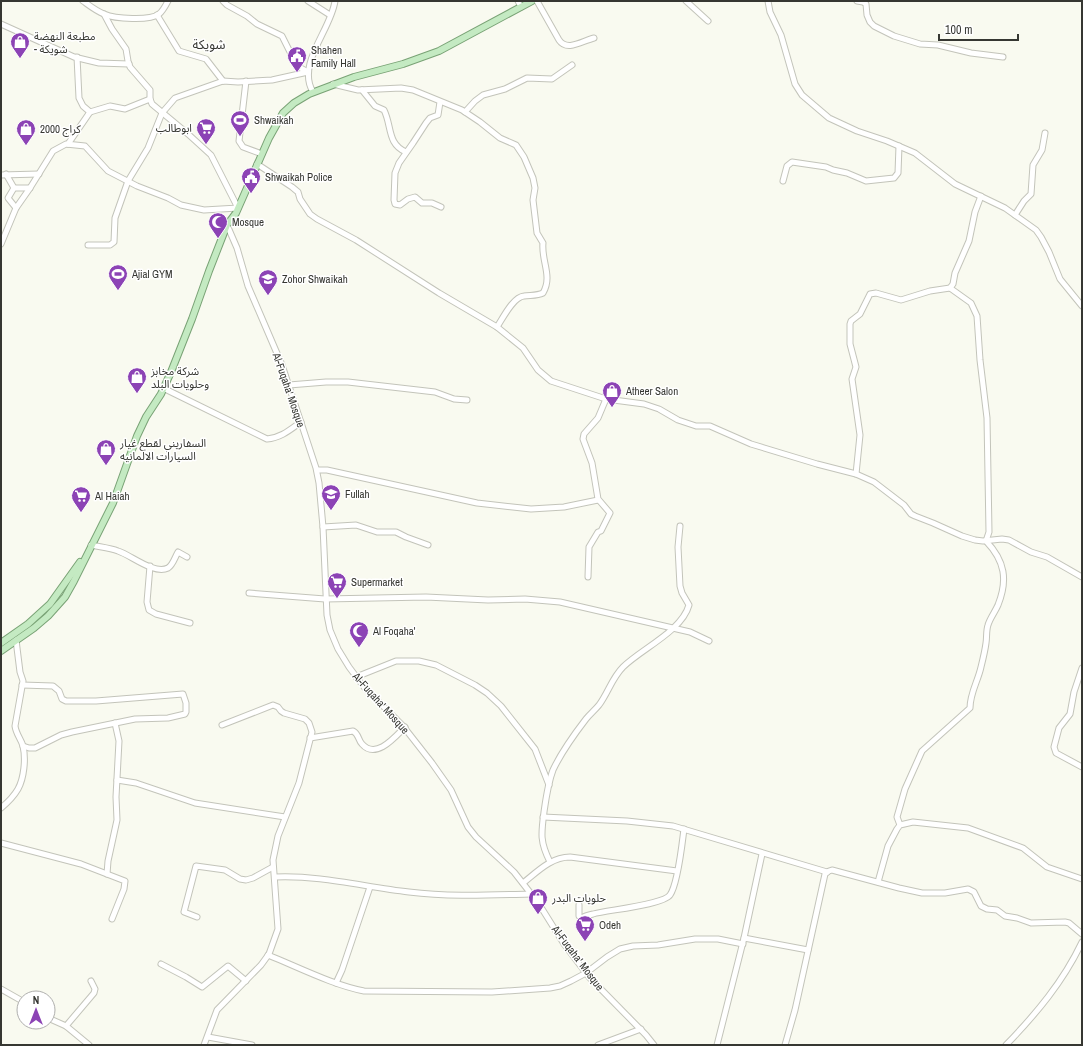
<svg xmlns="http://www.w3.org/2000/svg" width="1083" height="1046" font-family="'Archivo Narrow','Noto Sans Arabic',sans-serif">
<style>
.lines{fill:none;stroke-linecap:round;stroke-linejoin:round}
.minor-casing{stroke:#c3c4ba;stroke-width:7}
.major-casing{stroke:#79a275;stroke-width:8}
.minor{stroke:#fff;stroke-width:5}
.major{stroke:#c4eac2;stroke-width:6}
.labels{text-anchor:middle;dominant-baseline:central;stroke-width:3;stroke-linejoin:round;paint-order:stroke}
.poi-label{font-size:11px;fill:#363732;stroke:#fff;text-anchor:start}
.street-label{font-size:11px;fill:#363732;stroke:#fff}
.quarter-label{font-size:13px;fill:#363732;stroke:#fff}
</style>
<rect width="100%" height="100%" fill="#f9faf0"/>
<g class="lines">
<!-- minor casing -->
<g class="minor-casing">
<g id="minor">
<path d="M83 1C90 6 96 11 104 14 115 19 150 21 159 14 163 11 166 5 168 1"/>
<polyline points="223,1 227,5 247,16 257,24 282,36 297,66 308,72"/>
<polyline points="308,1 330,15"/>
<polyline points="518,1 521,7"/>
<path d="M537 1 559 40C567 52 582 41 594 38"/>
<polyline points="686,1 708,21"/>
<polyline points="768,1 770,12 781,35 795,84 802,95 829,118 857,131 887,141 915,153 955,184 1005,208 1036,230 1041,237 1049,252 1060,279 1082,306"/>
<polyline points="857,1 863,2 866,4 867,15 870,22 874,26 894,36 920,44 938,45 971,53 1003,57"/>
<polyline points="157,15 179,51 206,59 223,81"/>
<polyline points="1,24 74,57 99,63 129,64"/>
<polyline points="77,57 79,98 83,106 90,112 110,106 125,109 150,99"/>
<polyline points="246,81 239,141 243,147 262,154"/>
<path d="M333 84 358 90 401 88 413 90 462 110 480 122 500 138 516 145 524 157 533 178 535 188 533 200 537 233 543 243C541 261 553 276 543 293 537 296 530 295 524 296 513 297 503 318 497 327"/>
<path d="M362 90 375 106 384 110C392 126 387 144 406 152"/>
<path d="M313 92C296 64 331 30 335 1"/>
<polyline points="440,102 438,115 430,118 426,123 413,143 399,163 395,173 394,200 395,204 400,205 408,199 415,197 422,203 432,203 441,207"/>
<polyline points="465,112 475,101 483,95 505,89 527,78 552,79 572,65"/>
<polyline points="68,144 90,112"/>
<polyline points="257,164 292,187 298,192 300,199 310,214 317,219 356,240 439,293 497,327 523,348 538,370 551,381 606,399 644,404 659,409 678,420 696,426 710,426 751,444 817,464 856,474 874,482 904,505 911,514 915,516 933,523 962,536 975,540 983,541 1002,539 1009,540 1031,552 1047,557 1082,577"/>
<polyline points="6,174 14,188"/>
<polyline points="1,175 39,174"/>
<polyline points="783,181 787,166 792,162 826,167 833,170 847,173 866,181 894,178 898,173 899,146"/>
<polyline points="16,208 8,198 14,188 30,188"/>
<polyline points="1015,215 1024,201 1031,194 1033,165 1042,150 1045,133"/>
<polyline points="227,225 237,248 248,286 282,365 316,468 319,483 323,527 327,615 330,630 338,649 349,667 364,687 403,726 432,763 451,790 468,827 476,837 514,872 539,904 564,944 589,977 646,1035 654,1045"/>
<polyline points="1,244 16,208 30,188 53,151 66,144 85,146 108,171 137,186 168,198 181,205 204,210 238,208 211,155 188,134 152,104 150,99 150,90 130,67 128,61 126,49 112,29 104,14"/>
<polyline points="88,245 110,245 114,242 115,218 128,181 148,148 162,113 175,98 223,81 238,82 272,80 308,72"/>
<polyline points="289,385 326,382 348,382 435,392 454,399 467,400"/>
<path d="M163 388 267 439C281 438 291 429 301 422"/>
<polyline points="317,470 327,470 477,503 531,509 564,507 598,500"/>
<polyline points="856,474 860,435 852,379 856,367 850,344 850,324 851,321 860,314 870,294 876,293 901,300 930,291 950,288 953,284 955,273 969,241 975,212 981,196"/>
<polyline points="323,527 356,525 377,532 396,532 406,537 428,545"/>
<path d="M91 545C100 547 110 548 118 551 131 555 154 575 168 568 173 565 175 557 178 552L187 557"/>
<polyline points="150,566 147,602 149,610 156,614 190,623"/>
<polyline points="588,577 589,547 598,532 601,531 610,513 598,499 592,463 583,439 584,434 598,418 606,399"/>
<polyline points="249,593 325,599 426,597 488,600 525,599 560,602 690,632 709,641"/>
<polyline points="1082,668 1074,692 1070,714 1059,728 1054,747 1056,753 1082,767"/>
<polyline points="356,677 396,661 419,661 436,665 475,685 487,693 501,706 535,749 549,785"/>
<polyline points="22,685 53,686 59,691 62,699 66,701 96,701 183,694 186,703 186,712 185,714 168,718 135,719 72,732 61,735 35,748 29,748 23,746"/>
<path d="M310 738 353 731C359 734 358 740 362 744 376 760 395 737 405 727"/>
<polyline points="117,780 136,783 195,803 285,817"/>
<path d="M1 808C7 803 14 796 18 789 24 778 26 759 23 746 21 739 16 734 15 726L23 681 20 672 16 640"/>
<polyline points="543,817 627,821 673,826 827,872"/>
<path d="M900 825 897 817 905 789 922 751 970 708C970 693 978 681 981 667 983 659 985 651 986 643 987 637 986 631 988 625 990 618 995 612 998 605 1008 580 1005 561 986 541L989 532 987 418 980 360 977 316 971 303 950 288"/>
<polyline points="1,843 81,864 125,881 124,889 112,919"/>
<path d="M550 862C540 842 541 834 544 812 546 798 548 783 553 770 560 755 576 732 586 719 590 714 595 710 599 705 608 693 612 678 623 667 641 649 682 631 689 605L682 593 680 586 678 547 680 526"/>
<polyline points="107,874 108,861 117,820 116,797 119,741 115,723"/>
<path d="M275 877C321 875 364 887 409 892 449 897 490 895 531 894"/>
<polyline points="878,882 888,846 897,829 900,825 913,822 968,828 1023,848 1047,867 1082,879"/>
<path d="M523 883C537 872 551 857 570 857L677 871"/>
<path d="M579 905V916L581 918C585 916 589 915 593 914 607 910 663 905 670 895 678 884 682 844 684 829"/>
<polyline points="197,917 184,912 196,866 225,870 240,879 246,880 253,878 273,867"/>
<polyline points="744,938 808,950"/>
<path d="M268 955C298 967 333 985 364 991L492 992 550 988 560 986 571 981 586 973 607 957 620 949 633 946 658 945 695 939H718L743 944"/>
<polyline points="161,964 186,977 202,987 228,966 246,981"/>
<polyline points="336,983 342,970 370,887"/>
<polyline points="1,989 24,1002"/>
<polyline points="48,1018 66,1026 89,1045"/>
<polyline points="66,1026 94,993 95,989 91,981"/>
<polyline points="208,1037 252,1045"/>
<polyline points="204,1045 217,1010 261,965 269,954 278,929 273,860 278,836 299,783 312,732 309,723 305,719 284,713 281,711 278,707 273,705 222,725"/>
<polyline points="598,1045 641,1029"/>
<polyline points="717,1045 744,938 762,854"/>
<polyline points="785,1045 795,1010 825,874 829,871 832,870 899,888 922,893 945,893 968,889 974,892 981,906 987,909 997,910 1005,916 1017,918 1031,923 1065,922 1069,923 1082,934"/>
<path d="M1006 1045C1036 1014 1063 982 1082 942"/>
</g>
</g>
<!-- major casing -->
<g class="major-casing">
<g id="major">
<polyline points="1,643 28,624 50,604 80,562"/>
<polyline points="1,651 34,628 48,616 65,597 74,581 113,503 137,436 146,417 161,394 171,372 192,319 209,271 227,225 236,213 269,138 283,113 294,103 309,94 354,77 403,64 439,51 532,1"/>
</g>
</g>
<!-- minor -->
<use href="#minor" class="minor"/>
<!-- major -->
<use href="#major" class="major"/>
</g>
<!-- icons -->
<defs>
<g id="shop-pin" transform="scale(1)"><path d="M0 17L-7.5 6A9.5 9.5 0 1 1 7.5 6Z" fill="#8c43b5" stroke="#fff"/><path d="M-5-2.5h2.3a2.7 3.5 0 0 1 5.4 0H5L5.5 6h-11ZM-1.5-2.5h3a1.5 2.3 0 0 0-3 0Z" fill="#fff"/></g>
<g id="civic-pin" transform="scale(1)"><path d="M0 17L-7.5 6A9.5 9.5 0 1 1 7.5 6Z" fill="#8c43b5" stroke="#fff"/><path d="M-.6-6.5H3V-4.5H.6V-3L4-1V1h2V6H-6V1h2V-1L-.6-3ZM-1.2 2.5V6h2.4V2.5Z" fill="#fff"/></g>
<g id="stadium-pin" transform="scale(1)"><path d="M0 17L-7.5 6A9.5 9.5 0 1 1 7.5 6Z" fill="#8c43b5" stroke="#fff"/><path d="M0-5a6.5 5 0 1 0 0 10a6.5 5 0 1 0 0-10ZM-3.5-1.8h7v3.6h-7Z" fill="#fff"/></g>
<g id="supermarket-pin" transform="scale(1)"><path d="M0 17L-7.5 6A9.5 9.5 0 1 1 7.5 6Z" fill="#8c43b5" stroke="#fff"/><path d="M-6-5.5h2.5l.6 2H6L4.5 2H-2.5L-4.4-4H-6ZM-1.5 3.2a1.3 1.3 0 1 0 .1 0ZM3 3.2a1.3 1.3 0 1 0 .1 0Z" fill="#fff"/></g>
<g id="mosque-pin" transform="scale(1)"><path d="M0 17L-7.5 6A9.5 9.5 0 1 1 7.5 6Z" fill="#8c43b5" stroke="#fff"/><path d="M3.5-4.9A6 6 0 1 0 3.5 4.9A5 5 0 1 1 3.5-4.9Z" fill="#fff"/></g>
<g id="school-pin" transform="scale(1)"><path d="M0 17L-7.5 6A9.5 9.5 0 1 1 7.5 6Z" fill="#8c43b5" stroke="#fff"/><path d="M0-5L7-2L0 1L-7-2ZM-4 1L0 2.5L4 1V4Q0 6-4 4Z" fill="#fff"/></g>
</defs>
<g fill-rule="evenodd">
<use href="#shop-pin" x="20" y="42"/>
<use href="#civic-pin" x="297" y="56"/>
<use href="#stadium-pin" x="240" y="120"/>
<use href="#supermarket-pin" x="206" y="128"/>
<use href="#shop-pin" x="26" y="129"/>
<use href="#civic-pin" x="251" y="177"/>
<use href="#mosque-pin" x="218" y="222"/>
<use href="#stadium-pin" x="118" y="274"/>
<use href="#school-pin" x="268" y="279"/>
<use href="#shop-pin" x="137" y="377"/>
<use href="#shop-pin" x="612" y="391"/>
<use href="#shop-pin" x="106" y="449"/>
<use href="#school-pin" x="331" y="494"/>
<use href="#supermarket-pin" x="81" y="496"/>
<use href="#supermarket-pin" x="337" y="582"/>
<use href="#mosque-pin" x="359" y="631"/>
<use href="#shop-pin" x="538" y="898"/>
<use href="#supermarket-pin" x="585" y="925"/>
</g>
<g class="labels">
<!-- poi labels -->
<g class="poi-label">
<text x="34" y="36">مطبعة النهضة<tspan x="34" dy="13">- شويكة</tspan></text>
<text x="311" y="50">Shahen<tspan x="311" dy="13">Family Hall</tspan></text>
<text x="254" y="120">Shwaikah</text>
<text x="192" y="128" text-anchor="end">ابوطالب</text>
<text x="40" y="129">كراج 2000</text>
<text x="265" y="177">Shwaikah Police</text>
<text x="232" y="222">Mosque</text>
<text x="132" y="274">Ajial GYM</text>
<text x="282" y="279">Zohor Shwaikah</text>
<text x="151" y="371">شركة مخابز<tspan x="151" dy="13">وحلويات البلد</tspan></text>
<text x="626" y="391">Atheer Salon</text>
<text x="120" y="443">السفاريني لقطع غيار<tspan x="120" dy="13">السيارات الالمانيه</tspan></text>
<text x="345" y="494">Fullah</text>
<text x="95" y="496">Al Haiah</text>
<text x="351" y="582">Supermarket</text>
<text x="373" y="631">Al Foqaha'</text>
<text x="552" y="898">حلويات البدر</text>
<text x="599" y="925">Odeh</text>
</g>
<!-- street labels -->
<g class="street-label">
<text transform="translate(289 390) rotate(71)">Al-Fuqaha' Mosque</text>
<text transform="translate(381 703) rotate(48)">Al-Fuqaha' Mosque</text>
<text transform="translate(578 958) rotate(53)">Al-Fuqaha' Mosque</text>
</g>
<!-- quarter labels -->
<g class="quarter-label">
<text x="209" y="44">شويكة</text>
</g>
</g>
<!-- border -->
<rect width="1083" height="1046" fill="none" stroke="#363732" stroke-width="4"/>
<!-- north arrow -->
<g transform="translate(36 1010)"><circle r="19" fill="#ffffff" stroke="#afafad"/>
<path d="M0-3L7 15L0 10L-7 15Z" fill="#8c43b5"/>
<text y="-6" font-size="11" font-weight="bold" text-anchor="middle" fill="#363732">N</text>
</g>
<!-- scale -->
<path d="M939 34v6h79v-6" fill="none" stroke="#363732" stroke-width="2"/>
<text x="945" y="34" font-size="12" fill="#363732" stroke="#ffffff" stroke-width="3" paint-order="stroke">100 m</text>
</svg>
